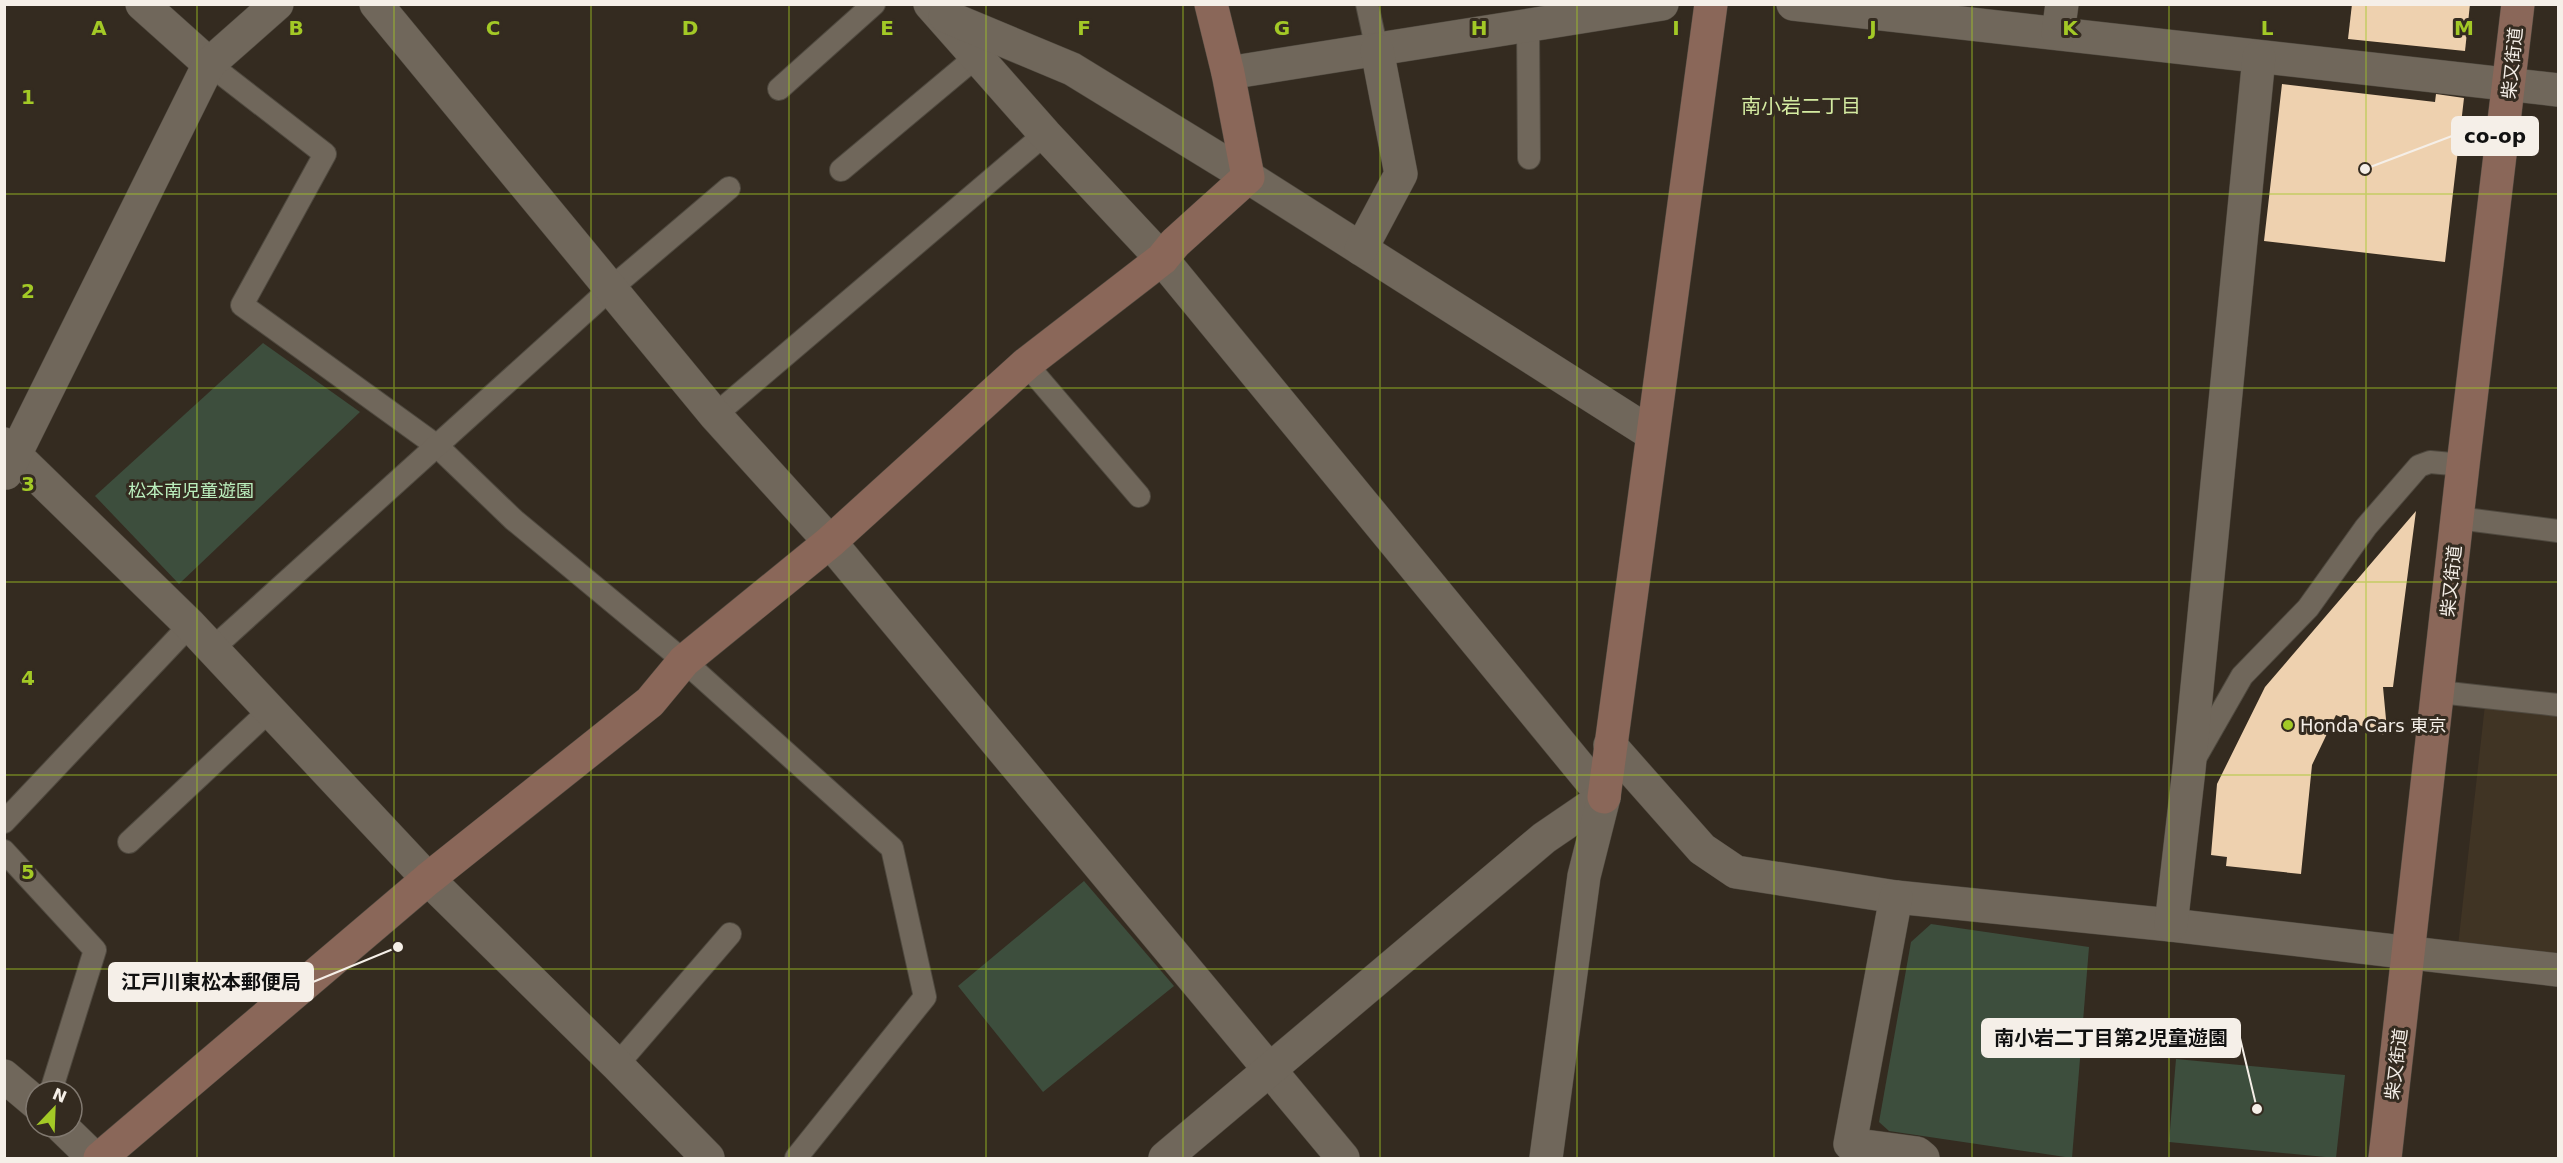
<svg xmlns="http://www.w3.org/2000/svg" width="2563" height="1163" font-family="'DejaVu Sans','Noto Sans JP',sans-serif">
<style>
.built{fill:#403424}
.green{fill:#3d4e3d}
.building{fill:#eed1af}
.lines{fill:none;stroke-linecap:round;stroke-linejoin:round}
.lane-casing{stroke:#4f493f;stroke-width:24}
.street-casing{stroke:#4f493f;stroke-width:34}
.secondary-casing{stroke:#4f493f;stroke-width:34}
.lane{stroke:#70675b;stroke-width:22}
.street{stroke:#70675b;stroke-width:33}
.secondary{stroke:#8a6759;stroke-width:33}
.grid{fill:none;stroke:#a3c926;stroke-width:1.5;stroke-opacity:0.55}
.poi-dot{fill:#a3c926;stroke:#342b20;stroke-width:2}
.labels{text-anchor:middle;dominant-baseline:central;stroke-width:6;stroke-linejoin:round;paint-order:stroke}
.street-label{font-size:18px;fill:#f5efe8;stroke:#342b20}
.park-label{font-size:18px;fill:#bbefbd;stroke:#342b20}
.poi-label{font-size:18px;fill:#f5efe8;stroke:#342b20;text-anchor:start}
.neighbourhood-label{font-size:20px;fill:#d4eba1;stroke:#342b20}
.grid-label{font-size:20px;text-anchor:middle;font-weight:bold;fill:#a3c926;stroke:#342b20;stroke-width:6;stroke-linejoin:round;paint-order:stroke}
.leader{fill:none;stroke:#f5efe8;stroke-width:2}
.callout-dot{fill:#f5efe8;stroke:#342b20;stroke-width:2}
.callout{fill:#f5efe8;stroke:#f5efe8;stroke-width:2}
.callout-label{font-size:20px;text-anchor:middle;font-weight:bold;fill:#111}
</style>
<rect width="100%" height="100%" fill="#342b20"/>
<!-- built -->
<polygon class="built" points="2485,705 2558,714 2558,955 2458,946"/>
<!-- green -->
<g class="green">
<polygon points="263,343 360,412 179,584 95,496"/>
<polygon points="1084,881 1174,986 1043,1092 958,986"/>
<polygon points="1931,924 2089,947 2072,1158 1889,1131 1879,1122 1911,942"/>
<polygon points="2176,1059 2345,1075 2336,1158 2169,1142"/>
</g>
<!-- building -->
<g class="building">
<polygon points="2352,4 2470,4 2465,51 2348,39"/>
<polygon points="2282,84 2435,102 2436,94 2464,98 2445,262 2264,241"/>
<polygon points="2416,511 2393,687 2383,687 2387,730 2383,735 2336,715 2312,765 2301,874 2226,866 2227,857 2211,855 2217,784 2265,687"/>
</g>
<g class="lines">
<!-- lane casing -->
<g class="lane-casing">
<g id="lane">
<polyline points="1367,4 1377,50"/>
<polyline points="1528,27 1529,158"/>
<polyline points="209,64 325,154 242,305 437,446 514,520 684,661 892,848 925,997 796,1158"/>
<polyline points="779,89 874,4"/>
<polyline points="841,170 976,57"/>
<polyline points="1026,364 1139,496"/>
<polyline points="715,415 1045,134"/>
<polyline points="2458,518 2558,531"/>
<polyline points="212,649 609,290 729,188"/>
<polyline points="2439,692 2558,705"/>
<polyline points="2194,760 2242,676 2308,608 2366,527 2419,466 2430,462 2463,465"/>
<polyline points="4,822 190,625"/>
<polyline points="129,842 270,710"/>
<polyline points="4,851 95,950 51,1091"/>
<polyline points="617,1065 730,934"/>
</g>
</g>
<!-- street casing -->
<g class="street-casing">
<g id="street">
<polyline points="142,4 209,64"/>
<polyline points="376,4 715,415 830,542 1343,1158"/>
<polyline points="930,4 1045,134 1162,259 1604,797"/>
<polyline points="1793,4 2558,90"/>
<polyline points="945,16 1072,69 1248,177 1652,434"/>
<polyline points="2058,33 2062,4"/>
<polyline points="1228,73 1662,4"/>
<polyline points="1361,249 1401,174 1377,50"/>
<polyline points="4,444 190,625 428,879 617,1065 708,1158"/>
<polyline points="6,473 209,64 277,4"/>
<polyline points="1610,745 1702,849 1736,872 1896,897 2171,925 2558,970"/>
<polyline points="1896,897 1850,1144 1917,1153 1923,1158"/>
<polyline points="2171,925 2189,769 2259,57"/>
<polyline points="4,1076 36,1103"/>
<polyline points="62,1127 94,1158"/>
<polyline points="1165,1158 1544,838 1604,797"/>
<polyline points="1546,1158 1584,876 1604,797"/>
</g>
</g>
<!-- secondary casing -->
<g class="secondary-casing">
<g id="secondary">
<polyline points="1604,797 1711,4"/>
<polyline points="100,1158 428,879 650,702 684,661 830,542 1026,364 1162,259 1175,243 1248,177 1228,73 1211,4"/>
<polyline points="2385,1158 2463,465 2518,4"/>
</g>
</g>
<!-- lane -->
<use href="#lane" class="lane"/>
<!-- street -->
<use href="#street" class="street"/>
<!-- secondary -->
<use href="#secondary" class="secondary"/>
</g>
<!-- grid -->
<path class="grid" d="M197 4V1158M394 4V1158M591 4V1158M789 4V1158M986 4V1158M1183 4V1158M1380 4V1158M1577 4V1158M1774 4V1158M1972 4V1158M2169 4V1158M2366 4V1158M4 194H2558M4 388H2558M4 582H2558M4 775H2558M4 969H2558"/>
<!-- markers -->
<circle class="poi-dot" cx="2288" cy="725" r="6"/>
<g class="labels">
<!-- street labels -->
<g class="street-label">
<text transform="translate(2512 63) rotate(-84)">柴又街道</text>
<text transform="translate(2451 581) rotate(-84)">柴又街道</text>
<text transform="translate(2396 1064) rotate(-83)">柴又街道</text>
</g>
<!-- park labels -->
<g class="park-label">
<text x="191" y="490">松本南児童遊園</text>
</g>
<!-- poi labels -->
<g class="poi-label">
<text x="2300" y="725">Honda Cars 東京</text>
</g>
<!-- neighbourhood labels -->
<g class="neighbourhood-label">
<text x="1801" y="106">南小岩二丁目</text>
</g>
</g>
<g class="grid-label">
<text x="99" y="35">A</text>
<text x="296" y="35">B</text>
<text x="493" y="35">C</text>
<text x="690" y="35">D</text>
<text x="887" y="35">E</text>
<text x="1084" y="35">F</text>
<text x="1282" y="35">G</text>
<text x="1479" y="35">H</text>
<text x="1676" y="35">I</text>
<text x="1873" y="35">J</text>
<text x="2070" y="35">K</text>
<text x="2267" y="35">L</text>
<text x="2464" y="35">M</text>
<text x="28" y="104">1</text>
<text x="28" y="298">2</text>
<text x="28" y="491">3</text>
<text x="28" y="685">4</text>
<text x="28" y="879">5</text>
</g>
<!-- callouts -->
<path class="leader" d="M2365 169L2452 136M398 947L313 982M2257 1109L2240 1038"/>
<g class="callout-dot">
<circle cx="2365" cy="169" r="6"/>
<circle cx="398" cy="947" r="6"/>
<circle cx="2257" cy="1109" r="6"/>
</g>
<g class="callout">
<rect x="2452" y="117" width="86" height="38" rx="6"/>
<rect x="109" y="963" width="204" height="38" rx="6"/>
<rect x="1982" y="1019" width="258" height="38" rx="6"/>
</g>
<g class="callout-label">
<text x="2495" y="143">co-op</text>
<text x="211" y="989">江戸川東松本郵便局</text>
<text x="2111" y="1045">南小岩二丁目第2児童遊園</text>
</g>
<!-- border -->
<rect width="2563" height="1163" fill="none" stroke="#f5efe8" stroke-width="12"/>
<!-- north arrow -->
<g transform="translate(54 1109) rotate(23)"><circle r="28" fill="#342b20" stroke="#817970" stroke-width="1.5"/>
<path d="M0-4.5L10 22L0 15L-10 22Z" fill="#a3c926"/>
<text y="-9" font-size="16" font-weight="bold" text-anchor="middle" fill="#f5efe8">N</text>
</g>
</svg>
